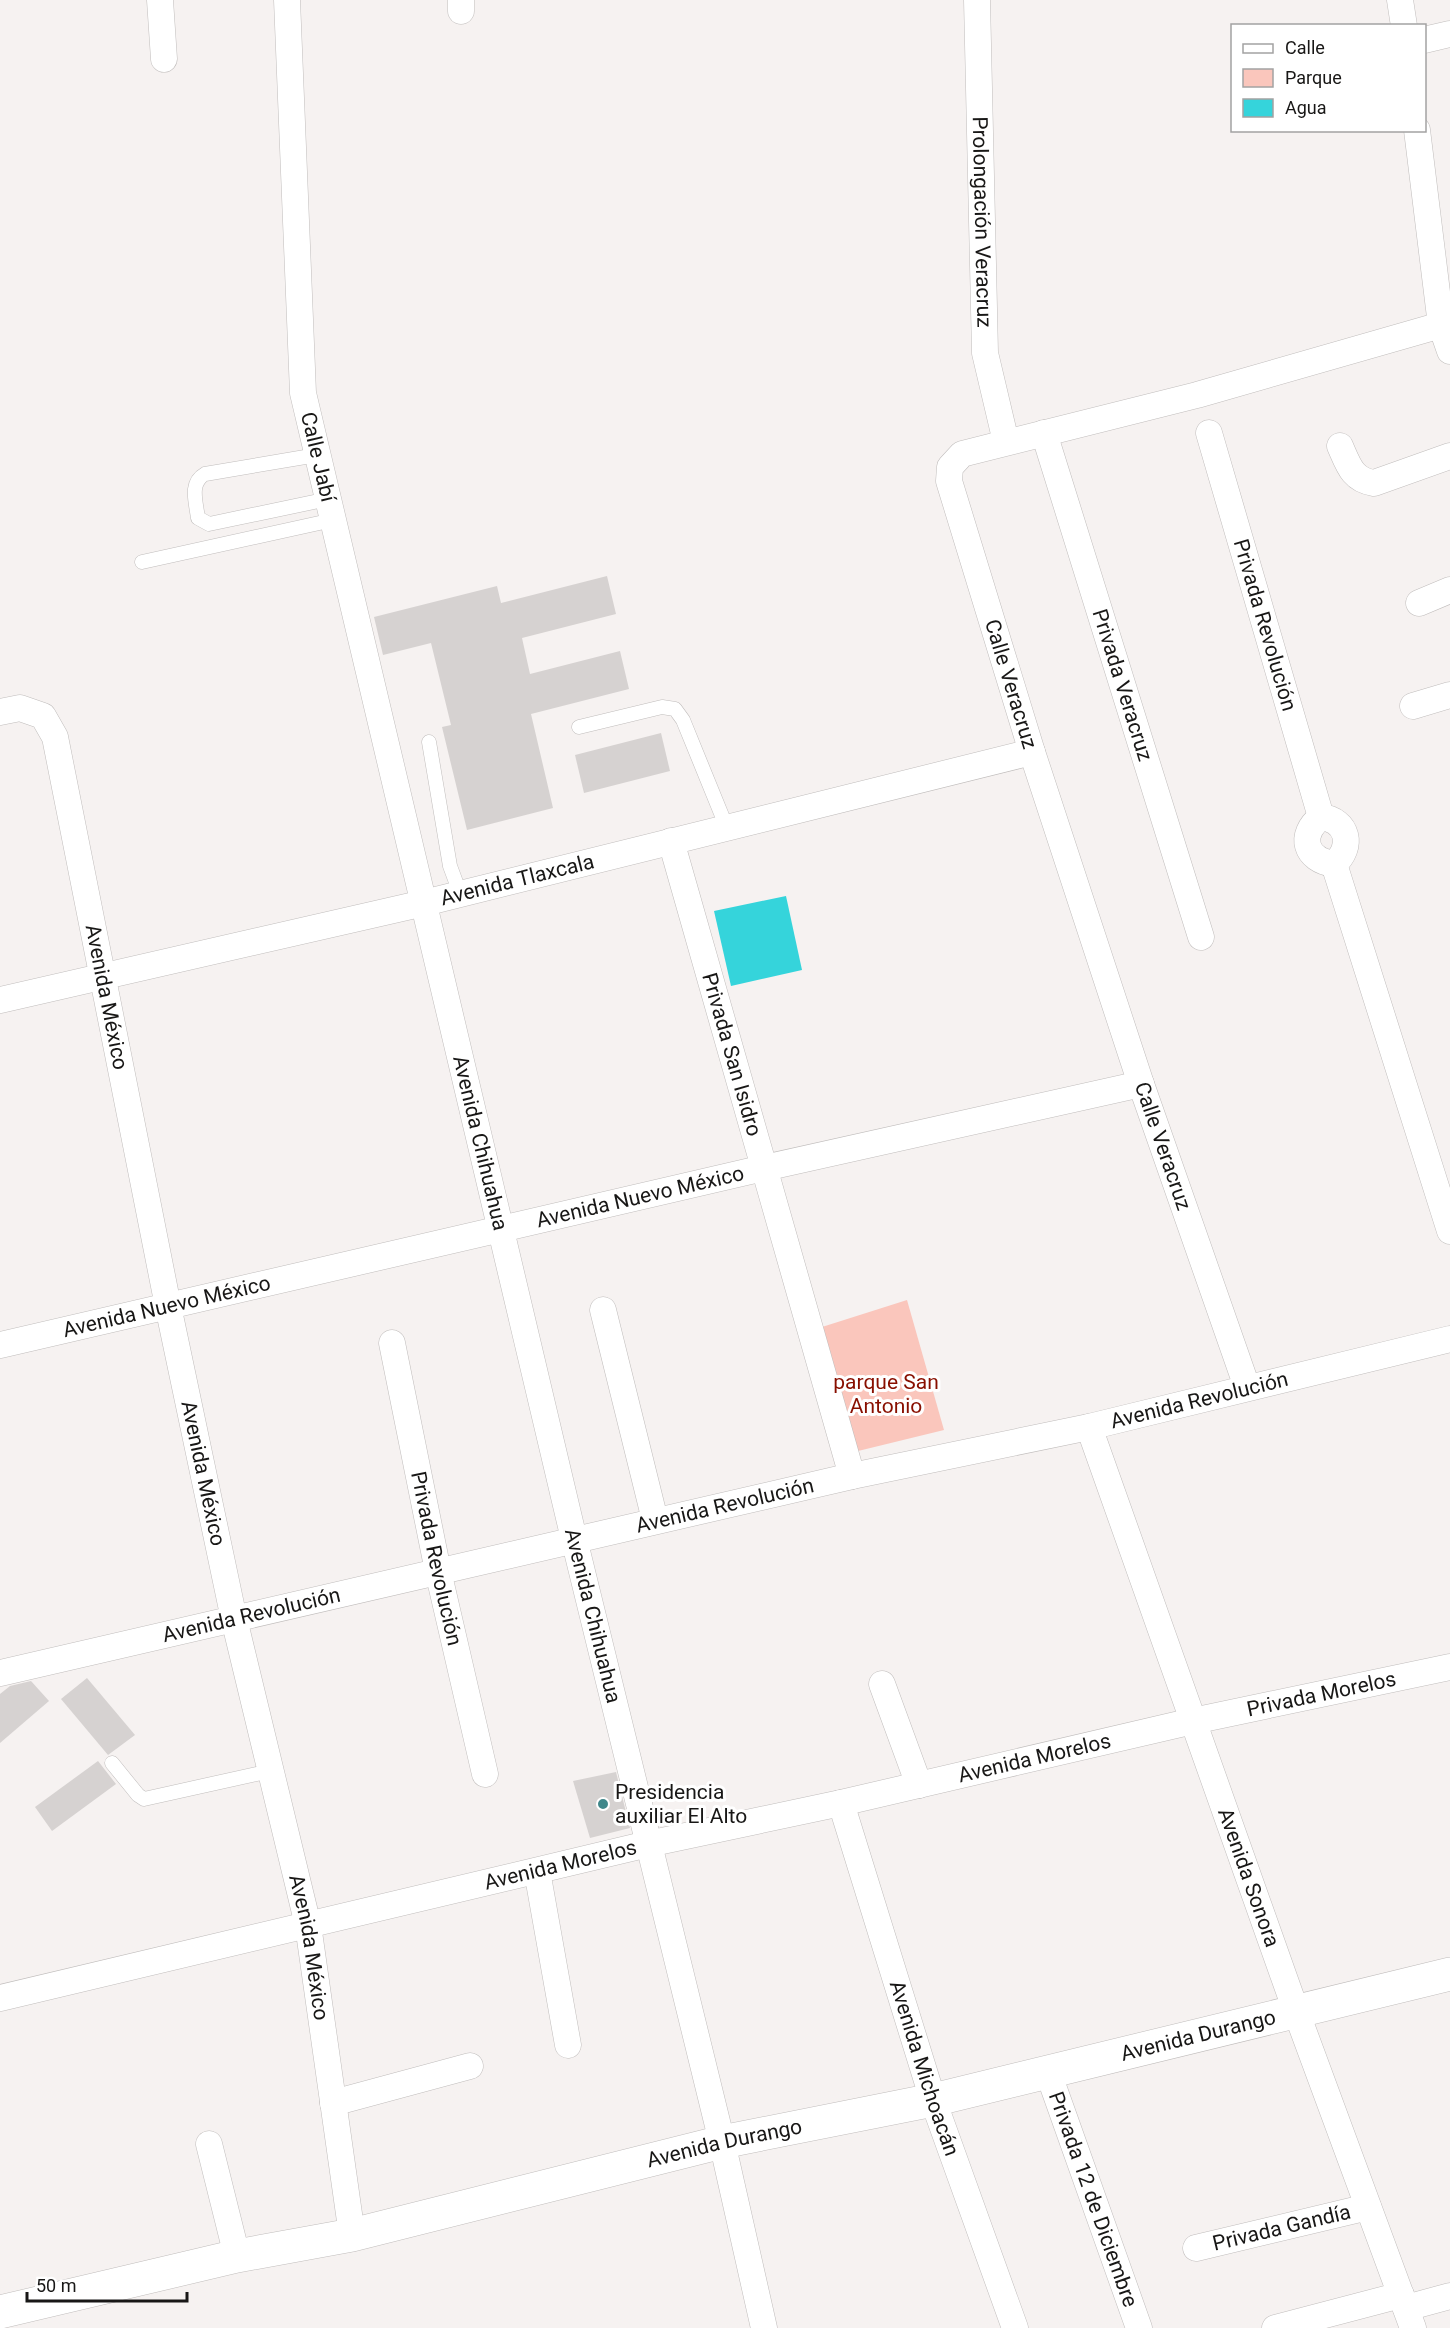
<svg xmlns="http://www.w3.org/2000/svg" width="1450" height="2328" font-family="Roboto,sans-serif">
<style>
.green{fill:#fac6bc}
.water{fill:#35d4db}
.building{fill:#d6d2d1}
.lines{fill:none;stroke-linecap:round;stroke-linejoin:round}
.lane-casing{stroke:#c0bdbc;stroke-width:15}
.street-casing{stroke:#c0bdbc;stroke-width:27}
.secondary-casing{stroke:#c0bdbc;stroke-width:34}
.lane{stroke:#fff;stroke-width:14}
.street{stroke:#fff;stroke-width:26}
.secondary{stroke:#fff;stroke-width:33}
.poi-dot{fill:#3f878a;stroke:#fff;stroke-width:2}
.labels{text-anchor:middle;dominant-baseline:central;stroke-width:6;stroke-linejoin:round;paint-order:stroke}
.street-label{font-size:21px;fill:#181716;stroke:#fff}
.park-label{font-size:21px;fill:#880f00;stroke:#fff}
.poi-label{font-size:21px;fill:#181716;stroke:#fff;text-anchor:start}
</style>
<rect width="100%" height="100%" fill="#f6f2f1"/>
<!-- green -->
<polygon class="green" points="907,1300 944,1430 854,1452 822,1327"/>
<!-- water -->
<polygon class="water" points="786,896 802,970 731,986 714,911"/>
<!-- building -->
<g class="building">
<polygon points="607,576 616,614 522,638 530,674 620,651 629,689 531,714 553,808 467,830 442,727 451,725 431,643 383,655 374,617 497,586 501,603"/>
<polygon points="661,733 670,771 584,793 575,755"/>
<polygon points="87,1678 135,1735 108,1755 61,1699"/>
<polygon points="31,1681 49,1701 0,1743 0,1694 10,1686"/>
<polygon points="98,1761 116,1784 52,1831 35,1807"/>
<polygon points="616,1772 630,1828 590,1838 573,1781"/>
</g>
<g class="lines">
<!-- lane casing -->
<g class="lane-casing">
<g id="lane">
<path d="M317 455 205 474C189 483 196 502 198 518L209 524 328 499"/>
<polyline points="142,562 333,520"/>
<polyline points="579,727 662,707 675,709 683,720 727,828"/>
<polyline points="429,742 450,866 460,893"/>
<polyline points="112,1763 138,1795 144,1799 270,1771"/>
</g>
</g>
<!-- street casing -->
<g class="street-casing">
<g id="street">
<polyline points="160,0 164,59"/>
<path id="s1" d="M287 0 303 393 574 1539 722 2142 764 2328"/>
<polyline points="461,0 461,11"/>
<path id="s2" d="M977 0 985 353 1006 442"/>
<polyline points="1400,0 1404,26"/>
<polyline points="1424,40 1450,34"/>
<polyline points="1417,130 1441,325 1450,351"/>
<path id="s3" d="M1044 433 1201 937"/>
<path id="s4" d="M1209 433 1321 817"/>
<path d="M1340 446C1348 464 1352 480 1374 483L1450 456"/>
<polyline points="1419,603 1450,590"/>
<polyline points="1413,706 1450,695"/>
<path id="s5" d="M0 712 20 708 43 716 55 737 168 1306 234 1619 308 1925 352 2235"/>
<path d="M1321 817C1348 820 1354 847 1334 864 1305 860 1298 835 1321 817Z"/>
<path id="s6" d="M671 841 852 1476"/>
<polyline points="1334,864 1450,1231"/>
<path id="s7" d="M0 1000 424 903 1032 752"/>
<polyline points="603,1310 655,1520"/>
<path id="s8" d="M392 1343 438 1571 485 1774"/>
<path id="s9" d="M0 1345 764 1168 1141 1084"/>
<polyline points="1247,1387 1141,1084 1032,752 949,481 950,467 962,454 1197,395 1441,325"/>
<path id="s10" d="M1089 1427 1296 2011 1413 2328"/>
<path id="s11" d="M0 1673 852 1476 1089 1427 1450 1339"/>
<polyline points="882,1684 919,1785"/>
<path id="s12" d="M841 1803 933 2100 1015 2328"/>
<polyline points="537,1871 568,2045"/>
<path id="s13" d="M0 1998 648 1844 841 1803 1193 1721 1450 1667"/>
<path id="s14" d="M1048 2072 1139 2328"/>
<polyline points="333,2103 470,2066"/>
<polyline points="209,2144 237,2256"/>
<path id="s15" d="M1196 2248 1368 2207"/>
<polyline points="1406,2308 1450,2296"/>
<polyline points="1275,2328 1401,2295"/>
</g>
</g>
<!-- secondary casing -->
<g class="secondary-casing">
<g id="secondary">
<path id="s16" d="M0 2312 237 2256 352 2235 722 2142 933 2100 1450 1974"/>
</g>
</g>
<!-- lane -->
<use href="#lane" class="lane"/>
<!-- street -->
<use href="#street" class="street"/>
<!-- secondary -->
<use href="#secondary" class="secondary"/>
</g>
<!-- markers -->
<circle class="poi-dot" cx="603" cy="1804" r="6"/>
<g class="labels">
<!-- street labels -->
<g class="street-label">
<text stroke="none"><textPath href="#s2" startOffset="222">Prolongación Veracruz</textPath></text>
<text stroke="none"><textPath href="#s1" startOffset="459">Calle Jabí</textPath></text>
<text stroke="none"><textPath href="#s4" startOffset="200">Privada Revolución</textPath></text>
<text transform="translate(1011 684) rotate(73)">Calle Veracruz</text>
<text stroke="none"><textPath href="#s3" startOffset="264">Privada Veracruz</textPath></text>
<text stroke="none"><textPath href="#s7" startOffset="531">Avenida Tlaxcala</textPath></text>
<text stroke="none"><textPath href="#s5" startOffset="334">Avenida México</textPath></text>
<text stroke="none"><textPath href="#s6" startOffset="222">Privada San Isidro</textPath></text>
<text stroke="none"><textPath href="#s1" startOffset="1164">Avenida Chihuahua</textPath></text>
<text transform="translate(1163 1146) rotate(71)">Calle Veracruz</text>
<text stroke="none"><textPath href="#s9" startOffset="657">Avenida Nuevo México</textPath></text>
<text stroke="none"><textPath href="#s9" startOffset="171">Avenida Nuevo México</textPath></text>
<text stroke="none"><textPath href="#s11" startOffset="1230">Avenida Revolución</textPath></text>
<text stroke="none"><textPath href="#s5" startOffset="820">Avenida México</textPath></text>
<text stroke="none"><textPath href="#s11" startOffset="744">Avenida Revolución</textPath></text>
<text stroke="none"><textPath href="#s8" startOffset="220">Privada Revolución</textPath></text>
<text stroke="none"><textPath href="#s11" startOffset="258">Avenida Revolución</textPath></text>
<text stroke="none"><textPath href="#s1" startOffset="1650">Avenida Chihuahua</textPath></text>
<text stroke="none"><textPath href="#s13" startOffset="1356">Privada Morelos</textPath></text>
<text stroke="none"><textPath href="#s13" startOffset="1062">Avenida Morelos</textPath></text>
<text stroke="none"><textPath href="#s13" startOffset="576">Avenida Morelos</textPath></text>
<text stroke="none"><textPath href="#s10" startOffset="478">Avenida Sonora</textPath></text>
<text stroke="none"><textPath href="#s5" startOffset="1306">Avenida México</textPath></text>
<text stroke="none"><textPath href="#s16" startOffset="1230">Avenida Durango</textPath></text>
<text stroke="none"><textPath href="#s12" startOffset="278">Avenida Michoacán</textPath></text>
<text stroke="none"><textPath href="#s16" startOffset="744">Avenida Durango</textPath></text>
<text stroke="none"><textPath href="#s14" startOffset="135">Privada 12 de Diciembre</textPath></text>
<text stroke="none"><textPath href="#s15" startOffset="88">Privada Gandía</textPath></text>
</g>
<!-- park labels -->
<g class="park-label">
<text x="886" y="1382">parque San<tspan x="886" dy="24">Antonio</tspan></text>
</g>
<!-- poi labels -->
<g class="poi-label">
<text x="615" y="1792">Presidencia<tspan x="615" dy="24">auxiliar El Alto</tspan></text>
</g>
</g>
<!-- legend -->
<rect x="1231" y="24" width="195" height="108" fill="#ffffff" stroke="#a3a2a2" stroke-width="1.5"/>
<rect x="1243" y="44" width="30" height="9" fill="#ffffff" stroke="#a3a2a2" stroke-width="1.5"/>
<text x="1285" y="54" font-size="18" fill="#181716">Calle</text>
<rect x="1243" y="69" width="30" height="18" fill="#fac6bc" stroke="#a3a2a2" stroke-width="1.5"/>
<text x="1285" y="84" font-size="18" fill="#181716">Parque</text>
<rect x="1243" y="99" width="30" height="18" fill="#35d4db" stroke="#a3a2a2" stroke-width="1.5"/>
<text x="1285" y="114" font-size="18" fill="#181716">Agua</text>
<!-- scale -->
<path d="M27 2292v9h160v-9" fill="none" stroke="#181716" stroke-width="3"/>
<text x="36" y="2292" font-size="18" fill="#181716" stroke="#ffffff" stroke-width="4.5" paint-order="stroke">50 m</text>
</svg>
